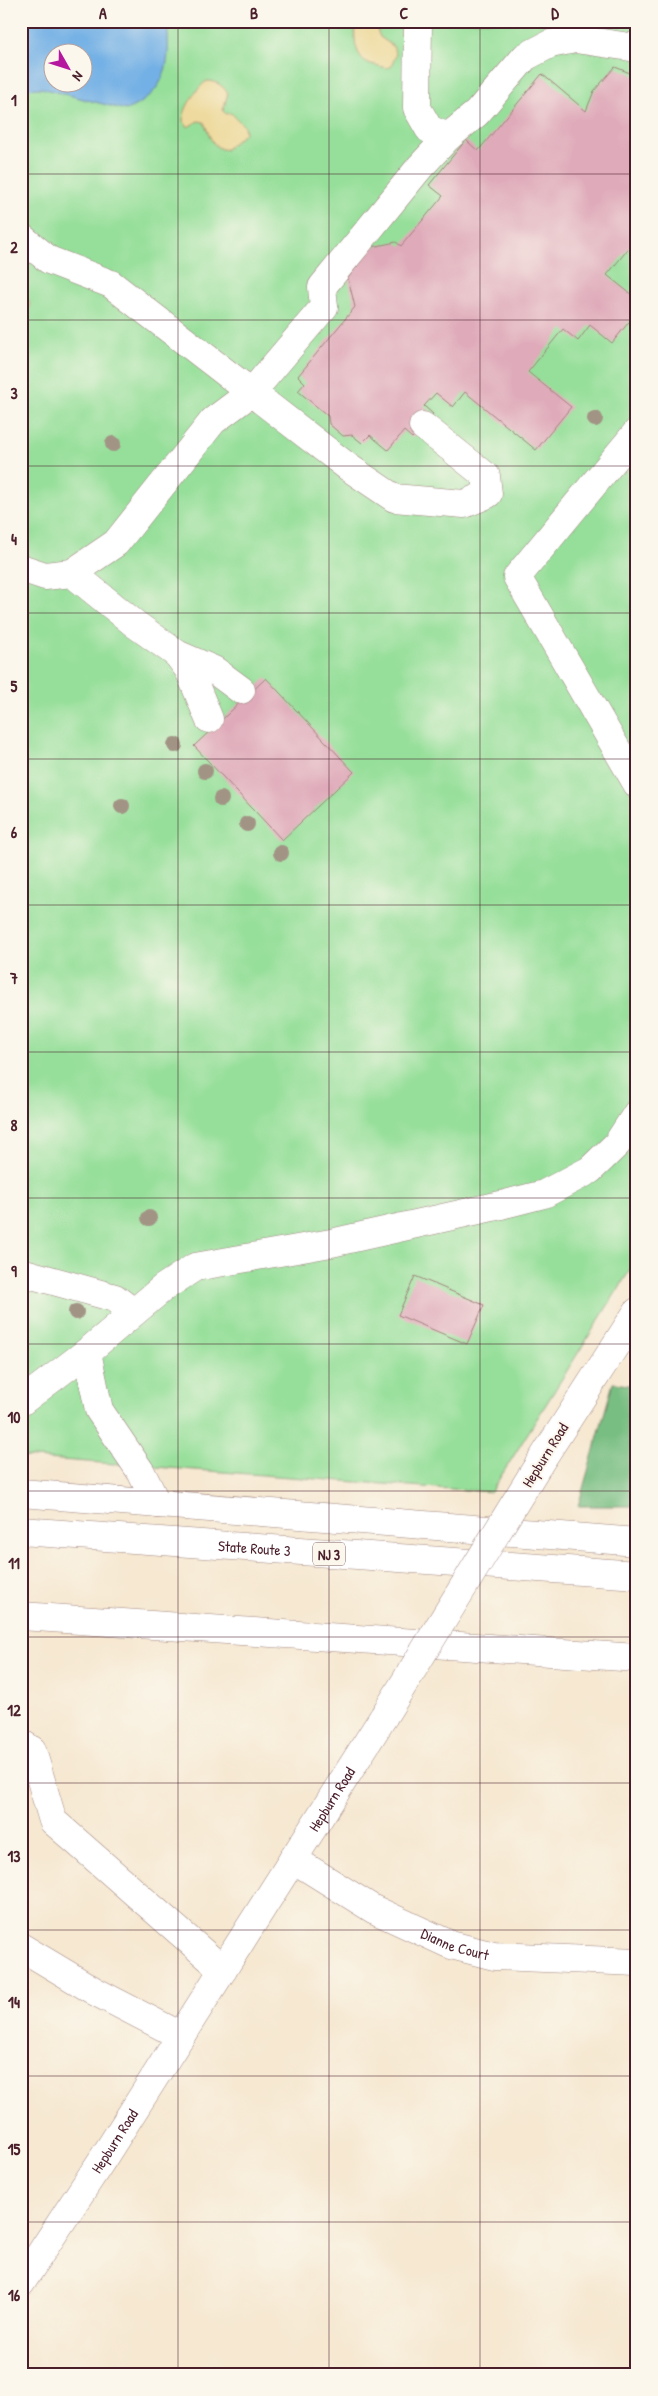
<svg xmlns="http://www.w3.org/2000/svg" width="658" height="2396" font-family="'Patrick Hand',sans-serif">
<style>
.green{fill:#96df9a;stroke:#707f62;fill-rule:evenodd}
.forest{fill:#78be82;stroke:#616e56}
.sand{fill:#eeda9e;stroke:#9c7c64}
.water{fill:#73b0e5;stroke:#5e6888;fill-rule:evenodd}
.building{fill:#dfaaba}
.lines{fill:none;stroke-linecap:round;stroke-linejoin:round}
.minor-casing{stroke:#a0847e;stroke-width:29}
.highway-casing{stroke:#a0847e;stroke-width:29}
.minor{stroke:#fff;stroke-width:28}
.highway{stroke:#fff;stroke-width:28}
.minor-bridge-casing{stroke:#a0847e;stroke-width:29;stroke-linecap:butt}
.minor-bridge{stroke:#fff;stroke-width:28}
.tree{fill:#a29485}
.grid{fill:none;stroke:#4a1f2b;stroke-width:1;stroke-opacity:0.55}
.labels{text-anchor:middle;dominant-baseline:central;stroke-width:4;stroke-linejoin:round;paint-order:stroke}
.shield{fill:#fbf7ec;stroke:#7f6065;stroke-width:1}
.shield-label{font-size:14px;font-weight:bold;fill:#4a1f2b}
.street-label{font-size:15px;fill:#4a1f2b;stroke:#fbf7ec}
.neatline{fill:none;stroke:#4a1f2b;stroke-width:2}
.grid-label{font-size:16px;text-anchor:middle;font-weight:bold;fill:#4a1f2b}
</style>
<rect width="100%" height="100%" fill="#fbf7ec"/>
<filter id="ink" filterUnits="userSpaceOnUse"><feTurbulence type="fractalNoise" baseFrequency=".02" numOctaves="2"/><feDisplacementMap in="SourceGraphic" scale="10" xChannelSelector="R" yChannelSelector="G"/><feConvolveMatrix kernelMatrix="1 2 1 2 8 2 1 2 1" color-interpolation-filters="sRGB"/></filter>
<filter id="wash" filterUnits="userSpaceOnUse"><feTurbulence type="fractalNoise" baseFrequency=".0096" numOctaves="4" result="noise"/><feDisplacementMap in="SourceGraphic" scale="20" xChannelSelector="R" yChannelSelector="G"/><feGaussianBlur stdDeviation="1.12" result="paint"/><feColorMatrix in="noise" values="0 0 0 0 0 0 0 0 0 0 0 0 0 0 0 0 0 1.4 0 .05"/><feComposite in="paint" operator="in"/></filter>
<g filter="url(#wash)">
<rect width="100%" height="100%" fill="#f6e8d1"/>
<!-- green -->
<path class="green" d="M21 21H637V1259L491 1492 21 1457ZM52 52H82V82H52Z"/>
<!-- forest -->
<polygon class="forest" points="613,1383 637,1386 637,1506 578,1506"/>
<!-- sand -->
<g class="sand">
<path d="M355 21H393L377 30 380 37 393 46 396 55 391 67C384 69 381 66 375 65 354 61 354 40 355 21Z"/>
<path d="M207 81C217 81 223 86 228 93L223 111 226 114 231 113 244 126 245 133 225 150C211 147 209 134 204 122L198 121 188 127 183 121C183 109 197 87 207 81Z"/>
<polygon points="21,290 29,301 30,307 21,309"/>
</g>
<!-- water -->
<path class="water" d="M21 21H167C171 62 168 93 126 110L41 88 21 89ZM52 52H82V82H52Z"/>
<g id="blocks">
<!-- building -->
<g class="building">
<polygon points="615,67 630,73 637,78 637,238 607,275 637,299 637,312 612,343 590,325 578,341 563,329 528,372 571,407 536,450 465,392 453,407 436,393 424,406 433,414 423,426 412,438 404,431 388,450 370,435 362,443 352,435 343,436 329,424 328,416 298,391 305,383 298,376 355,307 348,278 372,247 396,242 401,246 443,196 429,185 466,140 478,151 542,74 586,111 594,91"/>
<polygon points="266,678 354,772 282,840 194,746"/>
<polygon points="415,1276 484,1305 467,1344 398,1315"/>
</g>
</g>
</g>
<g filter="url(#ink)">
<use href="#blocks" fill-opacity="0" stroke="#a0847e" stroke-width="1"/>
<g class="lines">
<!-- minor casing -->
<g class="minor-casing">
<g id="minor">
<polyline points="418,21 417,108 429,129 448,137"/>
<polyline points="21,237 49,260 111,284 348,467 394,498 464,504 488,494 486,476 423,426"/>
<polyline points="637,432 517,577 637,784"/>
<polyline points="21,568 45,576 72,573 116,543 213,421 252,392 324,307 322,287 420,167 448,137 477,113 525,57 550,44 575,39 637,48"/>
<polyline points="72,573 135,624 177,654 214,670 241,690"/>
<polyline points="177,654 189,670 209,719"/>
<polyline points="21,1272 115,1298 133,1312"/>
<polyline points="87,1352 99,1410 141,1472 157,1504"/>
<polyline points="21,1402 87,1352 163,1288 195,1267 331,1243 501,1205 544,1194 590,1170 617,1144 637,1113"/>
<polyline points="537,1467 637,1312"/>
<polyline points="21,1743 32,1750 53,1821 223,1970"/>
<path id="s1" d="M293 1859 373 1909 451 1945 494 1956 637 1962"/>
<polyline points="21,1947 96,1992 181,2036"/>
<path id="s2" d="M21 2283 102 2160 384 1716"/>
</g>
</g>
<!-- highway casing -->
<g class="highway-casing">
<g id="highway">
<polyline points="21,1493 637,1542"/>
<path id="s3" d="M21 1531 637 1575"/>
<polyline points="21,1616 637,1658"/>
</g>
</g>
<!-- minor -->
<use href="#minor" class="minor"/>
<!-- highway -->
<use href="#highway" class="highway"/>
<!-- minor-bridge casing -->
<g class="minor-bridge-casing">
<polyline id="minor-bridge" points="384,1716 537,1467"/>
</g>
<!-- minor-bridge -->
<use href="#minor-bridge" class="minor-bridge"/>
</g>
<!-- trees -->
<g class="tree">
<circle cx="595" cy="419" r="8"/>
<circle cx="113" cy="444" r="8"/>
<circle cx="175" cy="745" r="8"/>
<circle cx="205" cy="771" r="8"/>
<circle cx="221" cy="799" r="8"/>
<circle cx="122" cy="806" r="8"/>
<circle cx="247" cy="824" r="8"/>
<circle cx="281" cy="853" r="8"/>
<circle cx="149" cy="1218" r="8"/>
<circle cx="76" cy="1312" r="8"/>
</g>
</g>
<!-- grid -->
<path class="grid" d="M178 21V2375M329 21V2375M480 21V2375M21 174H637M21 320H637M21 466H637M21 613H637M21 759H637M21 905H637M21 1052H637M21 1198H637M21 1344H637M21 1491H637M21 1637H637M21 1783H637M21 1930H637M21 2076H637M21 2222H637"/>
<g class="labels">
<!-- shield labels -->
<rect class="shield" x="313" y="1542.5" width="32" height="23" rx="4"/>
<g class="shield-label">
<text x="329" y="1554">NJ 3</text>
</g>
<!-- street labels -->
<g class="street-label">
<text transform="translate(545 1455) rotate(-58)">Hepburn Road</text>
<text stroke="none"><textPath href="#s3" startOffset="234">State Route 3</textPath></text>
<text stroke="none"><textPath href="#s2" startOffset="575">Hepburn Road</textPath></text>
<text stroke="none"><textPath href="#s1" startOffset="184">Dianne Court</textPath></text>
<text stroke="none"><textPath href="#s2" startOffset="170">Hepburn Road</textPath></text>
</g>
</g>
<!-- margin -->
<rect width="658" height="2396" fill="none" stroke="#fbf7ec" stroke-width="55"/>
<!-- north arrow -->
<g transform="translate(68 68) rotate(129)"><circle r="24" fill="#fbf7ec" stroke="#b4a19f"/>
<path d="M0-4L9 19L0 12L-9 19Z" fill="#b5179e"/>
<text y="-8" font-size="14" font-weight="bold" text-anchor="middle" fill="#4a1f2b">N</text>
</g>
<rect x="28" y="28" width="602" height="2340" class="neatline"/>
<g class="grid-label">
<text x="103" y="19">A</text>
<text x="254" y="19">B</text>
<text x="404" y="19">C</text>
<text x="555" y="19">D</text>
<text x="14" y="106">1</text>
<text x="14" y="253">2</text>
<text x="14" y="399">3</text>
<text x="14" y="545">4</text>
<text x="14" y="692">5</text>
<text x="14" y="838">6</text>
<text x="14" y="984">7</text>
<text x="14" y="1131">8</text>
<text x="14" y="1277">9</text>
<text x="14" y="1423">10</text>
<text x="14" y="1569">11</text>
<text x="14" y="1716">12</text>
<text x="14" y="1862">13</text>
<text x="14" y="2008">14</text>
<text x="14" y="2155">15</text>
<text x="14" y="2301">16</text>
</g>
</svg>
